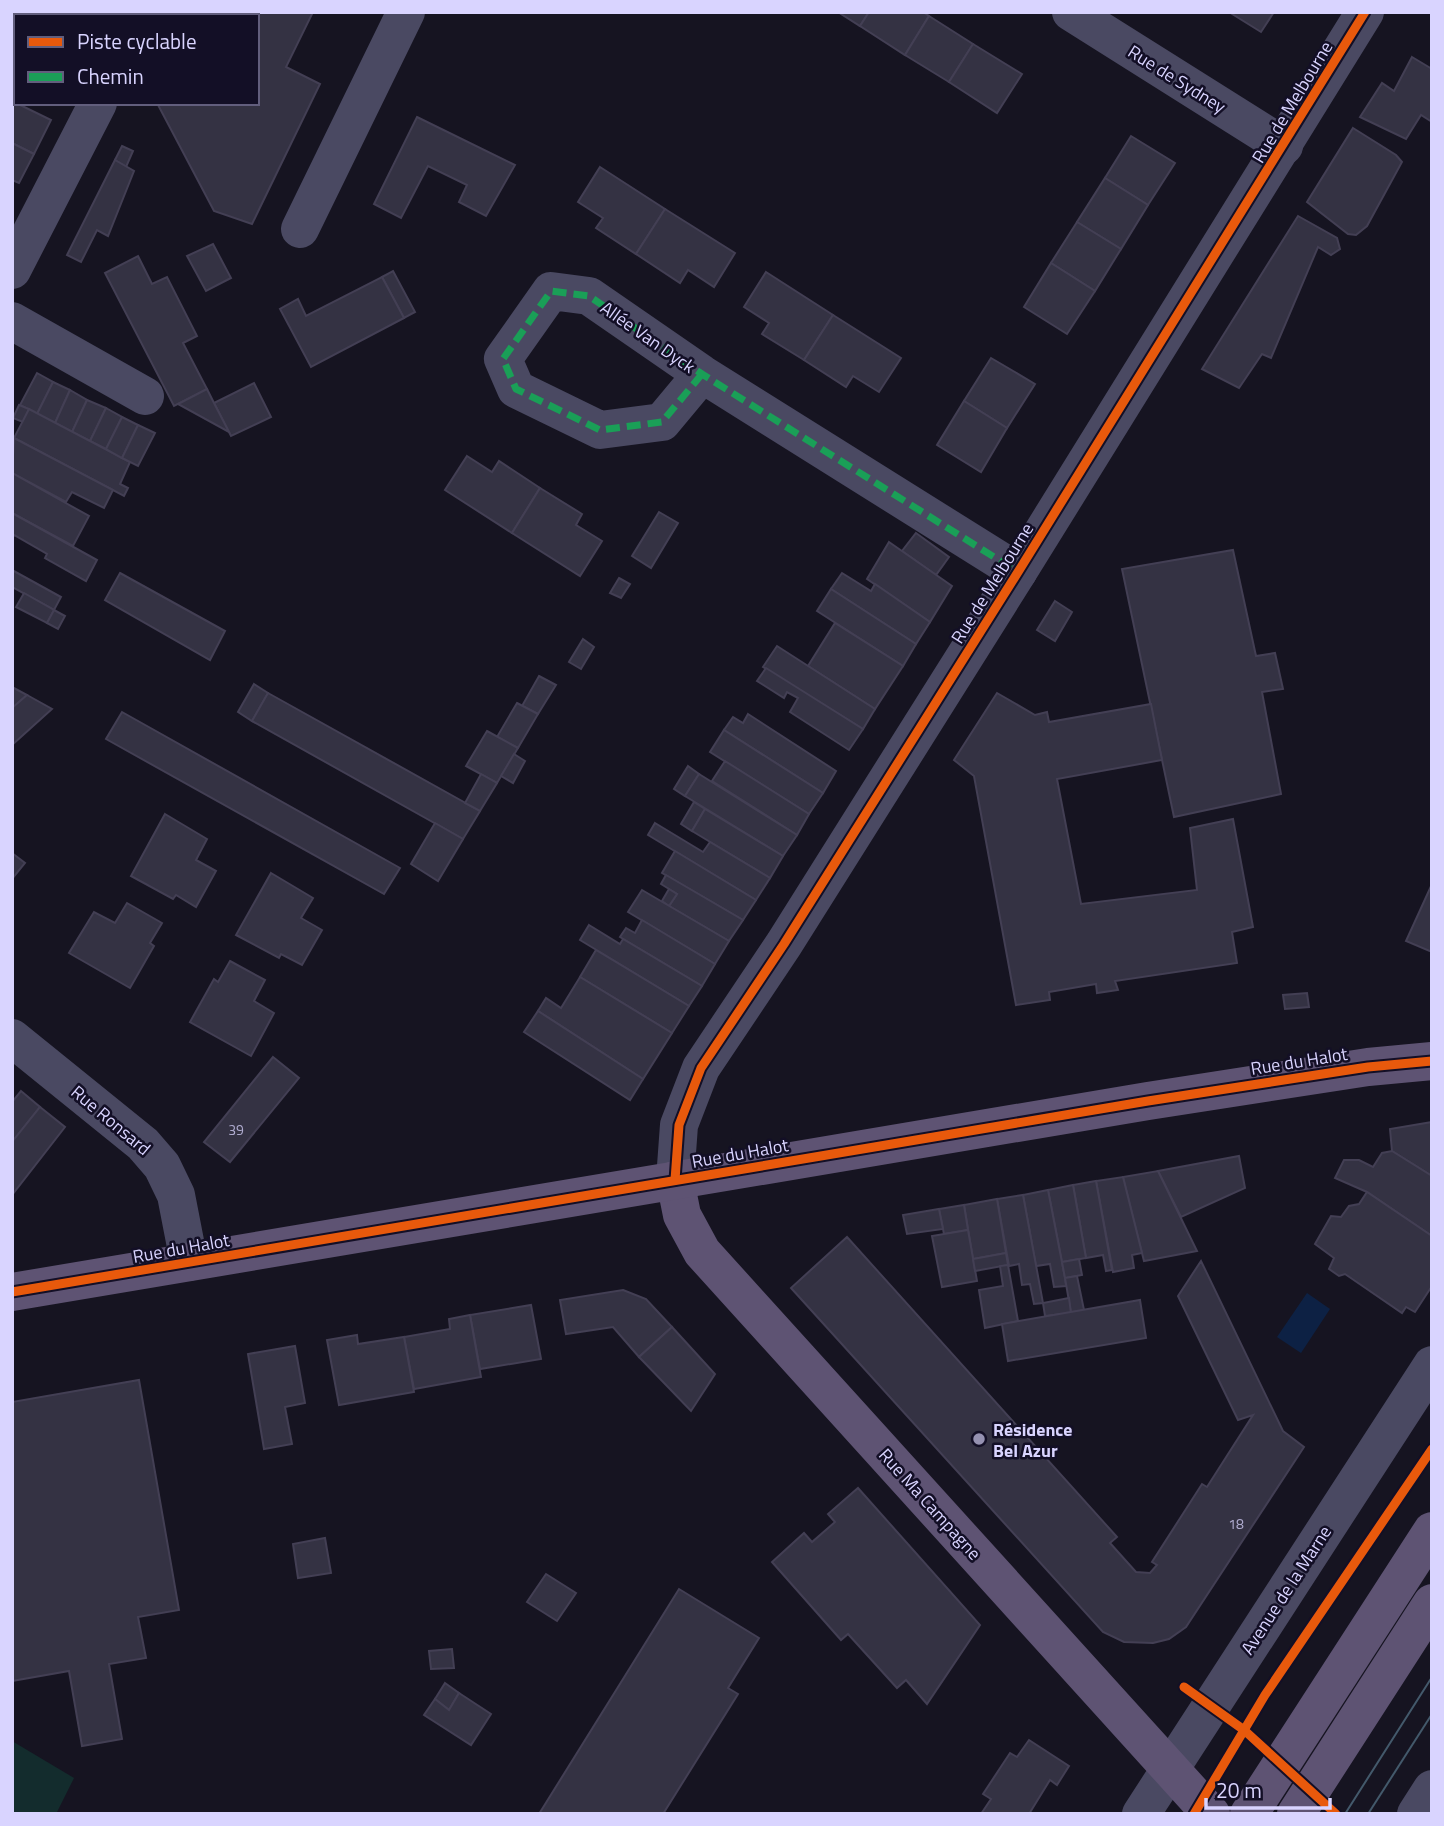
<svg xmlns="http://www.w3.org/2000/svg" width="1444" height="1826" font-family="'Titillium Web',sans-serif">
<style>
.green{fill:#132c2d}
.water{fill:#0d2144}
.building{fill:#343243;stroke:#433f54;stroke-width:2}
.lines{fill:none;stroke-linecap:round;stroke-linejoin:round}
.minor{stroke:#4a4962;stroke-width:38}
.major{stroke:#5e5373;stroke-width:38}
.tram{stroke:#43596b;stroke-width:2}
.quiet{stroke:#1a9f57;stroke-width:7;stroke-dasharray:14 7;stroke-linecap:butt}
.cycleway-casing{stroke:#130f26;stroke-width:13}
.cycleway{stroke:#e8590c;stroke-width:9}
.poi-dot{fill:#9591b1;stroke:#130f26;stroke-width:2.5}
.labels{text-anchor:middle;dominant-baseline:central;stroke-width:5;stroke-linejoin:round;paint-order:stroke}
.number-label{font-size:14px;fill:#b0acd0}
.street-label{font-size:18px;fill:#d9d4ff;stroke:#130f26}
.poi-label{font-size:18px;font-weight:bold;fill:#d9d4ff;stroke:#130f26;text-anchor:start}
</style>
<rect width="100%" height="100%" fill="#161421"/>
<!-- green -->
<polygon class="green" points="12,1741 74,1778 56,1814 12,1814"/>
<!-- water -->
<polygon class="water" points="1307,1293 1330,1309 1301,1353 1277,1337"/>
<!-- building -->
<g class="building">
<polygon points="221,12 313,12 286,67 320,84 252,224 214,211 157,103 257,103 257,16 220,16"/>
<polygon points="838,12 869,12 860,26"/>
<polygon points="869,12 923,12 929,16 905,55 860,26"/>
<polygon points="1229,12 1274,12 1261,32"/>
<polygon points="929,16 973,44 949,82 905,55"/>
<polygon points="973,44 1022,74 997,113 949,82"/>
<polygon points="1412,57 1432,69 1432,122 1421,115 1406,139 1360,117 1382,83 1394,91"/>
<polygon points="12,101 51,120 34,154 12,143"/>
<polygon points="417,117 515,165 486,216 459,202 467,185 428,166 401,218 374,204"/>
<polygon points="1353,128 1396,155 1402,162 1367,226 1356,235 1348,234 1307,202"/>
<polygon points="1131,136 1175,163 1148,205 1105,178"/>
<polygon points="12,143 34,154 19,183 12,180"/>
<polygon points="122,146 133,151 126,167 115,160"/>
<polygon points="115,160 134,171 108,236 97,230 81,262 67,255"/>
<polygon points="600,167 665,209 636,254 596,228 603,218 578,202"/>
<polygon points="1105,178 1148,205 1121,249 1077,222"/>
<polygon points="665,209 735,253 714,287 688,270 680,283 636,254"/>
<polygon points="1298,216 1337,238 1340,249 1331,255 1318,247 1271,358 1262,354 1239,388 1202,369"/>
<polygon points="1077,222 1121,249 1095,291 1051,263"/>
<polygon points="213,244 231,278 206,291 187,256"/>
<polygon points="138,256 152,284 167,277 197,336 183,343 207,389 174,406 105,273"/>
<polygon points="1051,263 1095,291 1067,334 1024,307"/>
<polygon points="393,271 415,312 404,318 382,277"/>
<polygon points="766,272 833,315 804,360 762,334 769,323 744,307"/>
<polygon points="382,277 404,318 311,367 280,309 298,299 306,316"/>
<polygon points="833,315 901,358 879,392 853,376 846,387 804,360"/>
<polygon points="991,358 1035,384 1007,428 964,401"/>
<polygon points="37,373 53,382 37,414 20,405"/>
<polygon points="53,382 70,390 55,423 37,414"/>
<polygon points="254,383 271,417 231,436 214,403"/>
<polygon points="207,389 214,403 229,432 178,404"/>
<polygon points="70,390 87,400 72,432 55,423"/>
<polygon points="87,400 106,408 90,441 72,432"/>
<polygon points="964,401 1007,428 981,472 937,445"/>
<polygon points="19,405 29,409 23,422 13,418"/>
<polygon points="106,408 122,417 106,449 90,441"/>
<polygon points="29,409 130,462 120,484 128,488 124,496 14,438"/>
<polygon points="122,417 138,425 122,458 106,449"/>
<polygon points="138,425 155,433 138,466 122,458"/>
<polygon points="14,438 113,490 104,508 72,492 66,502 12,473"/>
<polygon points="467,456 492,472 499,461 540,488 512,533 445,490"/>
<polygon points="12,473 89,516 73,546 12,513"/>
<polygon points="540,488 582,514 576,525 602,541 580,576 512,533"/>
<polygon points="659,512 678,523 651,568 632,556"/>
<polygon points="12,513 97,560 86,581 45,558 47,554 14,535 12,539"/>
<polygon points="916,533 949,557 936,575 902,551"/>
<polygon points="889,542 952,586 930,622 867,579"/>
<polygon points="1233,550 1256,656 1275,653 1283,689 1262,692 1281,794 1174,817 1122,569"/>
<polygon points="12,570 61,597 54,610 12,587"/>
<polygon points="120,573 225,631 210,660 105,600"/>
<polygon points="842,573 871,591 875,584 930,622 916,644 831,589"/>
<polygon points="619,578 630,584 621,598 610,593"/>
<polygon points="831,589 916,644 903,666 817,611"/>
<polygon points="24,593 54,610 47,623 16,607"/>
<polygon points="1055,601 1072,612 1055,641 1037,630"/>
<polygon points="54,610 65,616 58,629 47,623"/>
<polygon points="835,623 903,666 875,709 808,666"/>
<polygon points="583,639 594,647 581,669 569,662"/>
<polygon points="777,646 875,709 863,729 763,667"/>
<polygon points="766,668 863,729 849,750 790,712 798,698 787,692 784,698 757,681"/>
<polygon points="539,676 556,685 538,714 522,706"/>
<polygon points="254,684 268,693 252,721 238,712"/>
<polygon points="12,687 27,695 13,708 12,708"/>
<polygon points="268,693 480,811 463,839 252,721"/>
<polygon points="997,693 1035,715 1047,712 1049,722 1151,704 1162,760 1057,779 1081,904 1197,890 1190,828 1233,819 1253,927 1232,932 1237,963 1115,981 1118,990 1097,993 1096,984 1049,992 1050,1000 1016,1005 974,776 954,760"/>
<polygon points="27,695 52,709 12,745 12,708"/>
<polygon points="517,703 538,714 518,748 497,737"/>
<polygon points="122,712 400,868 384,894 106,739"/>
<polygon points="748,714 836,771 823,793 724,730 733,717 743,723"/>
<polygon points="724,730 823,793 809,814 710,752"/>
<polygon points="487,731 518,748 497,783 466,766"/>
<polygon points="514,754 525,761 513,783 501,776"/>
<polygon points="725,761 809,814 797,835 712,781"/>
<polygon points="688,766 699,774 685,796 674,789"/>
<polygon points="481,774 497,783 480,811 465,803"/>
<polygon points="699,774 797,835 783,856 685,796"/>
<polygon points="694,802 705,809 692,831 681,824"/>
<polygon points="705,809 783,856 770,878 692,831"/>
<polygon points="165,814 207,839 196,860 216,871 196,907 176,895 173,899 131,876"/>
<polygon points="435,823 463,839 438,881 411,864"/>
<polygon points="655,823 703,852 710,842 770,878 756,900 648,835"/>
<polygon points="675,851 756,900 743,920 662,873"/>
<polygon points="12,853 25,863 12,879"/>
<polygon points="271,873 313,898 301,918 322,930 302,965 281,954 279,958 236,935"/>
<polygon points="666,875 743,920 729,941 669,906 677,894 661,884"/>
<polygon points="1432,884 1432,952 1406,941"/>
<polygon points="669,889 677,894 669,906 662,901"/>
<polygon points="642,890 729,941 715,964 628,912"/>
<polygon points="127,903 162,923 150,943 154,946 130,988 69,953 94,912 115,923"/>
<polygon points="642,920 715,964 702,986 620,937 626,928 635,933"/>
<polygon points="589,925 620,944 623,939 702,986 689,1006 580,940"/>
<polygon points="596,950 689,1006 672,1033 580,977"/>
<polygon points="230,961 265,980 254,1001 274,1013 251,1056 190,1022 214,979 218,982"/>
<polygon points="580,977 672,1033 643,1079 538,1011 546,998 561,1008"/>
<polygon points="1307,993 1309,1007 1285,1009 1283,995"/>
<polygon points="538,1011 643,1079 630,1100 524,1032"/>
<polygon points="273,1057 299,1078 230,1162 204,1142"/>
<polygon points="21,1091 40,1107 12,1142 12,1102"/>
<polygon points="40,1107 65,1127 12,1195 12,1142"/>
<polygon points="1432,1122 1432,1176 1392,1151 1390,1129"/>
<polygon points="1392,1151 1432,1176 1432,1236 1367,1192 1335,1178 1344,1160 1359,1160 1373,1167 1382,1153"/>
<polygon points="1239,1156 1245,1188 1181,1217 1158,1171"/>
<polygon points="1158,1171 1197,1251 1144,1261 1123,1177"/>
<polygon points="1123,1177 1142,1253 1132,1255 1134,1268 1113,1272 1096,1181"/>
<polygon points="1096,1181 1112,1270 1106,1271 1103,1255 1086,1258 1073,1185"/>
<polygon points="1073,1185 1086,1258 1062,1262 1048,1190"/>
<polygon points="1048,1190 1065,1278 1066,1286 1054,1287 1050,1264 1036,1266 1023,1195"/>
<polygon points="1367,1192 1432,1236 1432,1286 1415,1312 1406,1307 1402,1313 1345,1274 1339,1276 1329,1269 1334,1258 1315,1244 1331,1216 1341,1217 1349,1206 1359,1204"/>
<polygon points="1023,1195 1043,1303 1034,1304 1030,1284 1022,1285 1019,1264 1009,1266 997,1199"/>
<polygon points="997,1199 1006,1253 973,1259 964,1205"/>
<polygon points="964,1205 968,1230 944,1234 939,1209"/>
<polygon points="939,1209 943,1229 907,1234 903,1215"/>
<polygon points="968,1230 977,1281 942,1287 932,1236"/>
<polygon points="847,1237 1117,1537 1110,1543 1136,1572 1150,1573 1157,1565 1152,1562 1202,1484 1207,1487 1253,1415 1238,1420 1178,1296 1201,1261 1283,1431 1304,1447 1186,1627 1169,1639 1153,1643 1124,1642 1103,1632 791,1288"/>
<polygon points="1006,1253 1008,1265 975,1271 973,1259"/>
<polygon points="1079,1259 1082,1275 1065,1278 1062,1262"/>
<polygon points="1008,1265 1018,1321 985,1328 979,1290 1003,1286 1000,1266"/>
<polygon points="1077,1276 1084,1310 1071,1313 1065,1278"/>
<polygon points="623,1290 646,1299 672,1327 639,1357 613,1327 566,1334 560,1300"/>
<polygon points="1069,1298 1071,1313 1045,1316 1043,1303"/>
<polygon points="1140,1300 1146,1338 1008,1361 1002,1324"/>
<polygon points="531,1305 541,1359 480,1369 470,1315"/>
<polygon points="470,1315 481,1377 414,1389 404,1337 450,1329 449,1319"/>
<polygon points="672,1327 715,1374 691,1411 639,1357"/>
<polygon points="357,1335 358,1344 404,1337 414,1392 339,1405 327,1340"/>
<polygon points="295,1346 305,1403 285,1407 292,1444 264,1449 248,1354"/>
<polygon points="139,1380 179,1610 138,1617 146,1658 109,1664 122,1739 82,1746 69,1671 12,1681 12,1402"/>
<polygon points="858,1488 980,1625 927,1704 906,1680 897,1688 848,1634 841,1640 772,1562 804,1533 812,1542 835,1522 828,1514"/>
<polygon points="325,1538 331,1573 298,1578 293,1544"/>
<polygon points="546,1574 576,1593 557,1621 527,1602"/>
<polygon points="679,1589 759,1638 728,1688 738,1694 663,1814 539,1814"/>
<polygon points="452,1649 454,1668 431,1669 429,1651"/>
<polygon points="445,1683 459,1693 449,1710 435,1699"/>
<polygon points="459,1693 491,1714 471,1745 424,1715 435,1699 449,1710"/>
<polygon points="1029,1740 1069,1766 1057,1785 1050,1780 1029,1814 981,1814 991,1799 983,1794 1010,1753 1017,1757"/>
</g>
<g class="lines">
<!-- minor -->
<g class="minor">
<polyline points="74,12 75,16"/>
<polyline points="1071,12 1284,146"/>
<polyline points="142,16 144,12"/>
<polyline points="300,229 406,12"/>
<polyline points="12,270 98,103"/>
<polyline points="12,321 145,396"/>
<polyline points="702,374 662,422 600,430 516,389 503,359 551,291 589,296 702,374 1018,572"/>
<polyline points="12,1038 143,1144 162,1166 176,1195 189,1262"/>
<polyline points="675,1180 679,1125 701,1068 784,944 1018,572 1365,12"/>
<polyline points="1141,1814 1432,1365"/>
<polyline points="1416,1814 1432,1789"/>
</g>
<!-- major -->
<g class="major">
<polyline points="675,1180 682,1215 702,1252 1211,1814"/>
<polyline points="12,1292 1148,1101 1368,1067 1432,1061"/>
<polyline points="1249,1814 1432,1531"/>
<polyline points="1296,1814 1432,1603"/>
</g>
<!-- tram -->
<g class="tram">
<polyline points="1345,1814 1432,1677"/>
<polyline points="1368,1814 1432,1714"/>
</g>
<!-- quiet -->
<polyline class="quiet" points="702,374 662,422 600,430 516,389 503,359 551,291 589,296 702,374 1018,572"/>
<!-- cycleway casing -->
<g class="cycleway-casing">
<g id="cycleway">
<polyline points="675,1180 679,1125 701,1068 784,944 1018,572 1365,12"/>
<polyline points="12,1292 1148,1101 1368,1067 1432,1061"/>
<polyline points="1184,1687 1244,1730 1336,1814"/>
<polyline points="1194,1814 1265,1695 1432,1449"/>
</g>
</g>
<!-- cycleway -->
<use href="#cycleway" class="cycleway"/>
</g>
<!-- markers -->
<circle class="poi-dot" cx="979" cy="1439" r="7"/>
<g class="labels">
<!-- number labels -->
<g class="number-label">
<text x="236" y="1129">39</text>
<text x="1236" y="1523">18</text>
</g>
<!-- street labels -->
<g class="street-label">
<text transform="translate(1177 79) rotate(32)">Rue de Sydney</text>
<text transform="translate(1292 102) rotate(-59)">Rue de Melbourne</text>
<text transform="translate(648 337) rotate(35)">Allée Van Dyck</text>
<text transform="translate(992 583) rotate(-58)">Rue de Melbourne</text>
<text transform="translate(1299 1061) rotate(-9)">Rue du Halot</text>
<text transform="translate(111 1120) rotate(40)">Rue Ronsard</text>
<text transform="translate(740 1153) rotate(-10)">Rue du Halot</text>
<text transform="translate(181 1248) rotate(-10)">Rue du Halot</text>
<text transform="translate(930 1504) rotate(48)">Rue Ma Campagne</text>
<text transform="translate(1286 1590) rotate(-57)">Avenue de la Marne</text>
</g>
<!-- poi labels -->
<g class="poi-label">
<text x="993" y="1429">Résidence<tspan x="993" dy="21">Bel Azur</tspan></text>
</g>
</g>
<!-- border -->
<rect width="1444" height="1826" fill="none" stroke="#d9d4ff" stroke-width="28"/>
<!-- legend -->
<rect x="14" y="14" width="245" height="91" fill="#130f26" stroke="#625e7d" stroke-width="2"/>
<rect x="28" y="37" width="35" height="10" fill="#e8590c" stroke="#625e7d" stroke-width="2"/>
<text x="77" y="49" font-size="21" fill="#d9d4ff">Piste cyclable</text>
<rect x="28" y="72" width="35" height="10" fill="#1a9f57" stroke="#625e7d" stroke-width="2"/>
<text x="77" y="84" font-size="21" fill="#d9d4ff">Chemin</text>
<!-- scale -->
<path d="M1206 1798v10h124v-10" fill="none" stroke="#d9d4ff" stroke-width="3.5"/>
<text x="1216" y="1798" font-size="21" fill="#d9d4ff" stroke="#130f26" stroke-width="5" paint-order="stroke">20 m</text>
</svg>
